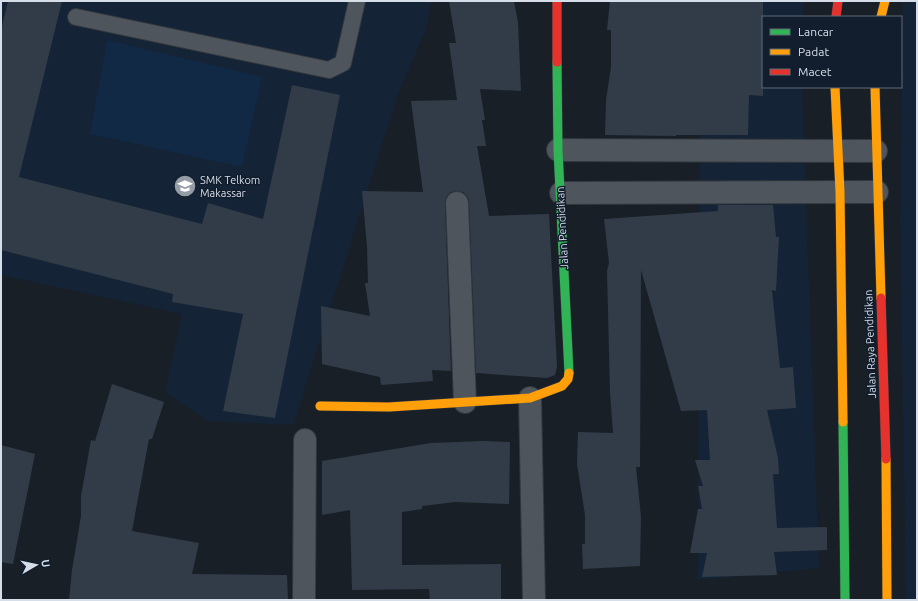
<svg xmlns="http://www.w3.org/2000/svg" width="918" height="601" font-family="Ubuntu,sans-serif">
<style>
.built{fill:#142335}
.green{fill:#112944}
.building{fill:#323c48}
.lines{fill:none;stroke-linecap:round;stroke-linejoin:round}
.lane-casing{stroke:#33383e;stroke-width:18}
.street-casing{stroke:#33383e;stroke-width:24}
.fast-casing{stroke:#33383e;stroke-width:10}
.slow-casing{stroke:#33383e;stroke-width:10}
.jam-casing{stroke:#33383e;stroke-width:10}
.lane{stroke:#4f555c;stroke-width:16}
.street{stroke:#4f555c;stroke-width:22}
.fast{stroke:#30b455;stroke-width:9}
.slow{stroke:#ff9f0a;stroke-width:9}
.jam{stroke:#e5322d;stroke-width:9}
.labels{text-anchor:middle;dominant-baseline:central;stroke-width:3;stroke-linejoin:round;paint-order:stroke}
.poi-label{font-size:11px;fill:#d6dfe9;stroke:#121e2d;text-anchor:start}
.street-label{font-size:11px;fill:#d6dfe9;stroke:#121e2d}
</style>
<rect width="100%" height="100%" fill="#181f27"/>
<!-- built -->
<g class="built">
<polygon points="1,1 431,1 427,27 397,97 293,425 209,421 165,393 182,314 1,275"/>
<polygon points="700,1 805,1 802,17 763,17 763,87 802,87 819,568 698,580"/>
<polygon points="903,1 917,1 917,600 906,600 900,221"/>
</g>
<!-- green -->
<polygon class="green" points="107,40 262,77 242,167 90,134"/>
<!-- building -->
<g class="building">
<polygon points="8,1 62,1 19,177 202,224 208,203 263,219 292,85 340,95 275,418 223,411 243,314 172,302 173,294 1,250 1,31"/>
<polygon points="449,1 514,1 518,23 521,91 480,89 485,120 482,120 486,146 477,146 489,216 549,214 557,367 555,375 547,378 476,373 469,202 468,197 463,192 456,191 451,192 446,197 445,204 451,371 432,370 433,381 381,385 380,377 322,364 321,306 370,316 365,283 368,283 367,246 362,191 423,192 411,101 457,100 449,43 456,43"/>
<polygon points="610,1 763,1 763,96 749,95 748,135 676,135 676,136 605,135 606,100 611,67 611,30 607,30"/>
<polygon points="718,205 773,205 776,237 779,237 776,291 772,290 780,368 793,367 796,408 767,410 778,458 779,474 773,474 777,528 827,527 827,550 774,552 777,575 702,577 707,553 690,553 698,509 702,509 698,486 703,486 695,460 710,460 707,410 681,411 641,270 640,467 636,467 641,517 640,566 583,569 582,544 585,544 585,515 577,464 578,432 613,433 610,392 607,271 609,263 604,219 718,211"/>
<polygon points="112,384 164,402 152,439 149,439 132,531 199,543 192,574 287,575 288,600 69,600 72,570 81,516 81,496 91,440 95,441"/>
<polygon points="483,441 510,442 509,504 455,502 422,506 422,509 402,512 402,565 501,564 501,600 430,600 429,589 352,590 350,510 322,515 322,461 431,443"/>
<polygon points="1,445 35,454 13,564 1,562"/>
</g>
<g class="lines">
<!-- lane casing -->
<g class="lane-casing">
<polyline id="lane" points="76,17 329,70 343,63 357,1"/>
</g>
<!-- street casing -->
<g class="street-casing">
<g id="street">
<polyline points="558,150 876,151"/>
<polyline points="561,193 877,192"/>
<polyline points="457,203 465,402"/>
<polyline points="530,398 534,600"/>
<polyline points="304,600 305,440"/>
</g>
</g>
<!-- fast casing -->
<g class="fast-casing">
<g id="fast">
<polyline points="557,62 558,150 569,373"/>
<polyline points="843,422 845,600"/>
</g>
</g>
<!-- slow casing -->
<g class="slow-casing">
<g id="slow">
<polyline points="881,17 885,1"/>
<polyline points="835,87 840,192 843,422"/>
<polyline points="875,87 881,298"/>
<polyline points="320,406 389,407 530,398 562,386 568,379 569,373"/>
<polyline points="886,459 887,600"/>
</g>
</g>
<!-- jam casing -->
<g class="jam-casing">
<g id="jam">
<polyline points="557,1 557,62"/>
<polyline points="836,17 838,1"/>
<polyline points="881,298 886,459"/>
</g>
</g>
<!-- lane -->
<use href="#lane" class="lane"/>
<!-- street -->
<use href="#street" class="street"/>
<!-- fast -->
<use href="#fast" class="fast"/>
<!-- slow -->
<use href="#slow" class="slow"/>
<!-- jam -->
<use href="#jam" class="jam"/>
</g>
<!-- icons -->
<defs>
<g id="school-disc" transform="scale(1.15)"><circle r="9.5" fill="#949ca5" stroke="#121e2d"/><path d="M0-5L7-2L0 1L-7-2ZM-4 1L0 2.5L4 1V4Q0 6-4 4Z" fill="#fff"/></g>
</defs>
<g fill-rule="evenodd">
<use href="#school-disc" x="185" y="186"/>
</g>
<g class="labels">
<!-- poi labels -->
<g class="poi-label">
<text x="200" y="180">SMK Telkom<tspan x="200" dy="13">Makassar</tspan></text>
</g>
<!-- street labels -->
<g class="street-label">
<text transform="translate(562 228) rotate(-93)">Jalan Pendidikan</text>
<text transform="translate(870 344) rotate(-92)">Jalan Raya Pendidikan</text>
</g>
</g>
<!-- border -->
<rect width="918" height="601" fill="none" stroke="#d6dfe9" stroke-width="4"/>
<!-- legend -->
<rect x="762" y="16" width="140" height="72" fill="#121e2d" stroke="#606b78"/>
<rect x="770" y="29" width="20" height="6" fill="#30b455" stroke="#606b78"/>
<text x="798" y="36" font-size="12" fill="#d6dfe9">Lancar</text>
<rect x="770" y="49" width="20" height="6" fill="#ff9f0a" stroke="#606b78"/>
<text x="798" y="56" font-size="12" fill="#d6dfe9">Padat</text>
<rect x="770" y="69" width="20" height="6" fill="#e5322d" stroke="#606b78"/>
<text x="798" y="76" font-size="12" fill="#d6dfe9">Macet</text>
<!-- north arrow -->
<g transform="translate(36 565) rotate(81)" stroke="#121e2d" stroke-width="3" paint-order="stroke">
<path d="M0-3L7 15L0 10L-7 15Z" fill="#d6dfe9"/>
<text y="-6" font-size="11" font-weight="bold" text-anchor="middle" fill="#d6dfe9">U</text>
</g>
</svg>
